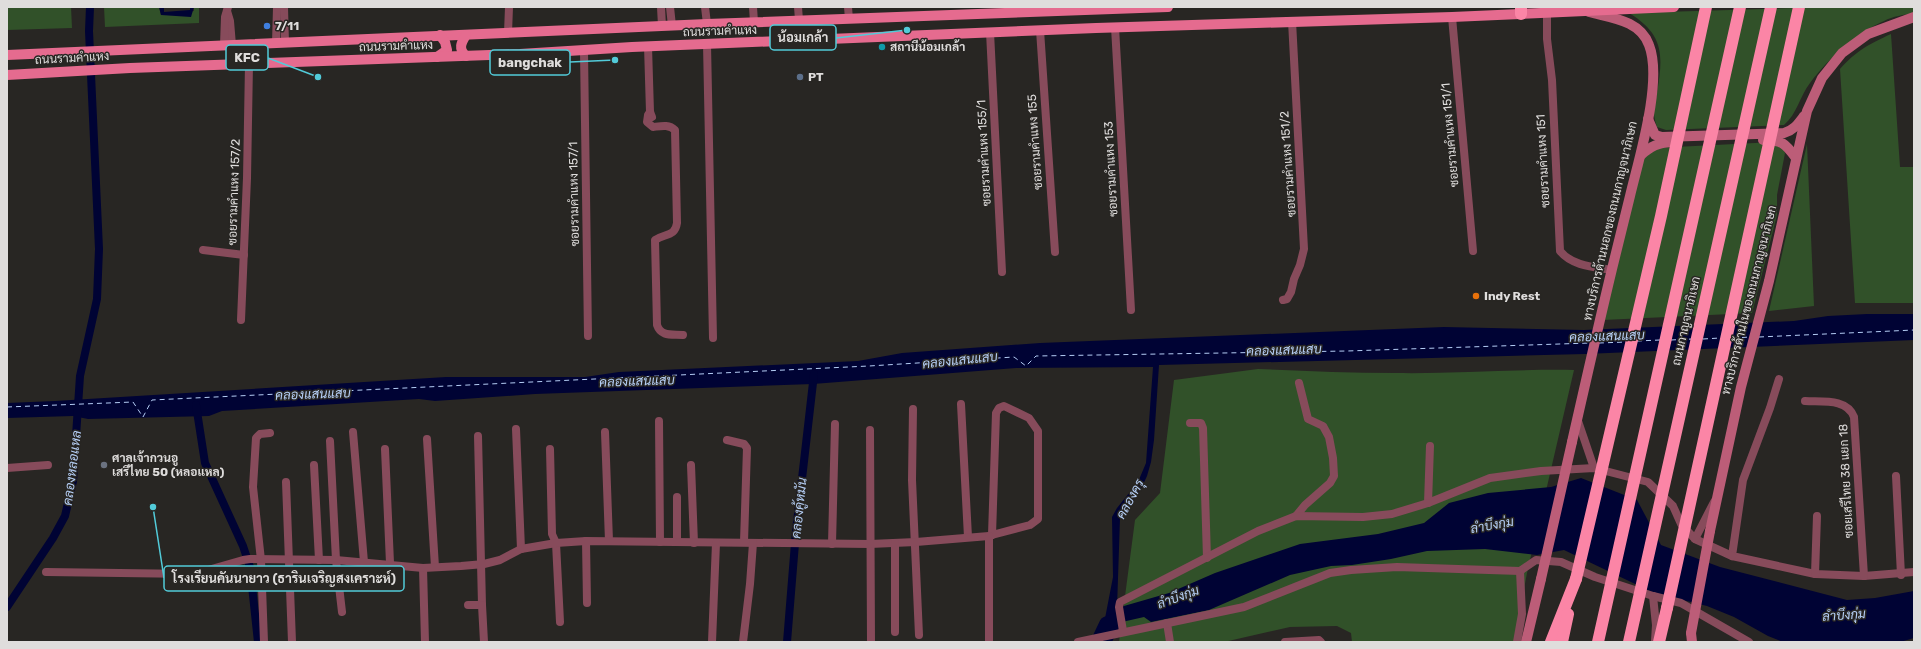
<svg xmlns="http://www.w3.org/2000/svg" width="1921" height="649" font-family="Rubik,Sarabun,sans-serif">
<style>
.green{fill:#315129}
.water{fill:#000334}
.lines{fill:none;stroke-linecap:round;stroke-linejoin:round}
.canal{stroke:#000334;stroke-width:8}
.river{stroke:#000334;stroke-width:13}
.ferry{stroke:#b5cef5;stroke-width:1;stroke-dasharray:5 4;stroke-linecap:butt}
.minor{stroke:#874b5b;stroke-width:8}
.secondary{stroke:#bc5d78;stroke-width:10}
.primary{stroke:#e56b8f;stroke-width:10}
.motorway{stroke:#fb85a6;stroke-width:12}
.secondary-bridge{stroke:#bc5d78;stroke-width:10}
.motorway-bridge{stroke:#fb85a6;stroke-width:12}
.shop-dot{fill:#3f7fe0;stroke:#282623;stroke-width:1.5}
.culture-dot{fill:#0f9aa8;stroke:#282623;stroke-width:1.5}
.service-dot{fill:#5c6f8a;stroke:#282623;stroke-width:1.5}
.food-dot{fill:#e8710a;stroke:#282623;stroke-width:1.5}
.worship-dot{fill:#6b7280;stroke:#282623;stroke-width:1.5}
.labels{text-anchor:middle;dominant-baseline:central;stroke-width:3;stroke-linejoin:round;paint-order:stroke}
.poi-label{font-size:12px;font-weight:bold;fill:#dfdddc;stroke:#282623;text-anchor:start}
.street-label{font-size:12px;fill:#dfdddc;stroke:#282623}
.water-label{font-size:13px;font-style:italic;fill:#b5cef5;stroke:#282623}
.leader{fill:none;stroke:#52cbd9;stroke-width:1.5}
.callout-dot{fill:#52cbd9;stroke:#282623;stroke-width:1.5}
.callout{fill:#282623;stroke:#52cbd9;stroke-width:1.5}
.callout-label{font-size:13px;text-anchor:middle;font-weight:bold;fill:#dfdddc}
</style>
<rect width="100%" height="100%" fill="#282623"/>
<!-- green -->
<g class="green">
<polygon points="7,7 71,7 72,28 7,30"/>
<polygon points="104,7 159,7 161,15 194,11 194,7 199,7 199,23 105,27"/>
<path d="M1826 7H1914V13C1904 15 1893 16 1884 21 1855 34 1829 58 1810 83 1800 96 1797 114 1784 125L1666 130 1657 127C1652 113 1654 107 1657 93 1663 56 1665 35 1629 13Z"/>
<path d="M1891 34 1900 167H1914V303H1855L1840 69C1856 51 1869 44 1891 34Z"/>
<polygon points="1775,142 1782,146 1785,153 1777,195 1777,215 1752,313 1603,320 1644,156 1655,148"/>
<polygon points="1807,144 1814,306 1769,311"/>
<path d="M1258 369C1303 371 1349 373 1395 373 1455 374 1514 369 1574 370L1527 573 1514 642H1352L1351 633 1337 626 1290 627 1224 642H1119L1135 520 1160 493 1174 380Z"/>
</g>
<!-- water -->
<g class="water">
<polygon points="159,7 164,7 164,12 190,10 190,7 194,7 191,17 161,15"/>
<polygon points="1867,314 1914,314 1914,340 1585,354 1159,365 1154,440 1151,462 1147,476 1141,489 1120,518 1117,608 1169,593 1215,573 1300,544 1378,534 1424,523 1449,503 1488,493 1551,487 1581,478 1637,500 1661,545 1720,567 1847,600 1875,598 1914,591 1914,638 1900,642 1783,642 1768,636 1734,617 1707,606 1654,593 1564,550 1537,555 1485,549 1427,551 1391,559 1352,565 1331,566 1290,575 1209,610 1151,622 1144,617 1122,622 1112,642 1091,642 1101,639 1113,577 1112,517 1117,508 1138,482 1146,463 1153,367 1016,368 813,384 535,394 435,401 419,399 222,411 209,416 88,419 73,416 7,418 7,403 55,401 446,377 585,377 619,372 858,361 902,353 1040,343 1444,327 1584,330 1794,321 1828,316"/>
</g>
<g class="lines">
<!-- canal -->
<g class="canal">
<polyline points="196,405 205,463 243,546 250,567 258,642"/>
<polyline points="7,607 53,538 65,516 73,481 80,376 97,299 99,249 89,31 90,7"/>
<polyline points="787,642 796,531 814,374"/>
</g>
<!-- river -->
<polyline class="river" points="1097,642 1106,623 1117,619"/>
<!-- ferry -->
<g class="ferry">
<polyline points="1759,337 1914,330"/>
<polyline points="1733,338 1750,337"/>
<polyline points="1703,339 1720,338"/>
<polyline points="1671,340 1692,339"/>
<polyline points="1637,341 1660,340"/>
<polyline points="1599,343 1626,342"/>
<polyline points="7,407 133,402 143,417 152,400 869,366 1014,357 1026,366 1036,356 1347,351 1590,343"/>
</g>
<!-- minor -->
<g class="minor">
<polyline points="284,7 285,43"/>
<polyline points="661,7 662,26"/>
<polyline points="670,7 672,26"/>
<polyline points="705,7 707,24"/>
<polyline points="753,7 754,22"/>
<polyline points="798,7 799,20"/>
<polyline points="848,7 849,19"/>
<polyline points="227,11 230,21 232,45"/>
<path d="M1547 13V39L1552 80 1560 251C1572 266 1594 267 1612 270"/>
<polyline points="1452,17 1473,251"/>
<polyline points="1115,27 1131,310"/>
<polyline points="1040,30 1055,252"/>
<polyline points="990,32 1002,272"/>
<polyline points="508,33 509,7"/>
<polyline points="276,43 277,7"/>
<polyline points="707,44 713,338"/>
<polyline points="224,45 225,17 228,7"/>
<polyline points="648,46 650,112 652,117"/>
<polyline points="584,51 588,336"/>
<path d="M650 112 648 115 647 122 653 127C661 126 669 124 675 130L677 223C675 237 665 233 655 240L657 325C661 337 672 334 683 335"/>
<polyline points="203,250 244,255"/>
<polyline points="1283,300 1287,299 1291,292 1294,279 1300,265 1304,249 1292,21"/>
<polyline points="241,320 247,178 249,64"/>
<polyline points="1779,379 1770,408 1743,480 1732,556 1815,574 1864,576 1914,572"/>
<path d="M1805 401C1822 402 1847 398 1854 417L1864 576"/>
<polyline points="961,404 968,537"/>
<polyline points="913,409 912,480 919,635"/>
<polyline points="1577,418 1594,468"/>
<polyline points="659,421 660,542"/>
<polyline points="1190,423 1201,423 1203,428 1207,558"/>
<polyline points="516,429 521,549"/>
<polyline points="870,430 871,642"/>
<polyline points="353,432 364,562"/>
<polyline points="605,432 609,541"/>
<polyline points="427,439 435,567"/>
<polyline points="727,440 744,444 747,448 744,542"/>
<polyline points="330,441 336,560 342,612"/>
<polyline points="1430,446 1428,503 1490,478 1541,471 1594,468 1648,482 1673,506 1681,524 1695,539 1732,556"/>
<polyline points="385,449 390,563"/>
<polyline points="550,449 552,534 556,543 560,622"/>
<polyline points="314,465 319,560"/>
<polyline points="691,465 694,543"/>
<polyline points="7,468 48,465"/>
<polyline points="1896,476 1901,575"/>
<polyline points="286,482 292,642"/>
<polyline points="1296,516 1305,505 1330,483 1334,476 1333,458 1329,437 1323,426 1308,419 1299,383"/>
<polyline points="1695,539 1714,502"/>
<polyline points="586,541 587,603"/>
<polyline points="677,542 677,497"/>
<polyline points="832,544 835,424"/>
<polyline points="423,568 425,642"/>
<polyline points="46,572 194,574 243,560 250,559 336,560 423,568 461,566 484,564 500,560 521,549 556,543 586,541 870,544 916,542 989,536 992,535 1030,525 1038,519 1038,431 1029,418 1004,406 999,408 996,413 992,535"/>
<polyline points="1815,574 1817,516"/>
<polyline points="1653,596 1656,625 1655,641"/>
<polyline points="468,605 482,605 478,436"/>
<polyline points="482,605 484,642"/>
<polyline points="1167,623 1170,642"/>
<polyline points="1123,631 1119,607 1120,602 1258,531 1296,516 1363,517 1392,514 1428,503"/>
<polyline points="895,632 895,543"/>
<polyline points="264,642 261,560 253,487 256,438 260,434 270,433"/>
<polyline points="712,642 716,543"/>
<polyline points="743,642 750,584 753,543"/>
<polyline points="989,642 989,536"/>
<polyline points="1078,642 1244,607 1330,573 1351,570 1397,567 1520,571 1536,560 1561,562 1595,577 1653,596 1681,603 1749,642"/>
<polyline points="1285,642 1319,640 1321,642"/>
<polyline points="1517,642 1522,614 1520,571"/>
</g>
<!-- secondary -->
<g class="secondary">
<path d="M1648 119 1655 135 1662 137 1784 133C1794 130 1798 124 1804 116"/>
<path d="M1763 140C1782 140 1785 143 1796 158"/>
<path d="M1641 155C1651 146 1658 143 1671 142"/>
<path d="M1572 442C1585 385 1598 327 1612 269 1618 245 1624 220 1630 196 1639 158 1663 81 1649 45 1640 20 1611 18 1589 12"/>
<polyline points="1710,531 1741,387 1769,281 1807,111 1822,78 1842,53 1868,34 1914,17"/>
<polyline points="1691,633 1692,642"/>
<polyline points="1526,642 1541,579"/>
</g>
<!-- primary -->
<g class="primary">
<polyline points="7,55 707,24 1168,7"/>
<path d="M466 56C458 49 461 43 466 35"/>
<polyline points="437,57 447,50 445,42 440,35"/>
<polyline points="7,75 130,68 520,54 632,47 1096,28 1452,17 1674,7"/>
</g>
<!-- motorway -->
<g class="motorway">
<polyline points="1521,7 1521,14"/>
<polyline points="1551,642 1576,579"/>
<polyline points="1562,642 1568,614"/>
<polyline points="1659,642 1667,608"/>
</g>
<!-- secondary-bridge -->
<g class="secondary-bridge">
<polyline points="1541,579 1572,442"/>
<polyline points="1691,633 1710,531"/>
</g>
<!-- motorway-bridge -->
<g class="motorway-bridge">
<polyline points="1576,579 1661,216 1706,7"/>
<polyline points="1667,608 1799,7"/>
<polyline points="1598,642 1740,7"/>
<polyline points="1629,642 1771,7"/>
</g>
</g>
<!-- markers -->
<circle class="shop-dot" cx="267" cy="26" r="4"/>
<circle class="culture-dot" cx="882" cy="47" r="4"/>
<circle class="service-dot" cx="800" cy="77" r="4"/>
<circle class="food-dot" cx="1476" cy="296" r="4"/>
<circle class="worship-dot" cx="104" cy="465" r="4"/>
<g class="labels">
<!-- poi labels -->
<g class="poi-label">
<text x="275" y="26">7/11</text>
<text x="890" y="47">สถานีน้อมเกล้า</text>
<text x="808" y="77">PT</text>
<text x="1484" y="296">Indy Rest</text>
<text x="112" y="458">ศาลเจ้ากวนอู<tspan x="112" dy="14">เสรีไทย 50 (หลอแหล)</tspan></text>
</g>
<!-- street labels -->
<g class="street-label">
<text transform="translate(720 31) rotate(-2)">ถนนรามคำแหง</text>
<text transform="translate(396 46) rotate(-2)">ถนนรามคำแหง</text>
<text transform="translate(72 58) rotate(-3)">ถนนรามคำแหง</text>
<text transform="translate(1450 135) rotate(-95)">ซอยรามคำแหง 151/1</text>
<text transform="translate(1035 142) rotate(-94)">ซอยรามคำแหง 155</text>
<text transform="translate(984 153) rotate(-93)">ซอยรามคำแหง 155/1</text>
<text transform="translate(1543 161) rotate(-93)">ซอยรามคำแหง 151</text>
<text transform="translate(1288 164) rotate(-94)">ซอยรามคำแหง 151/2</text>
<text transform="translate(1111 169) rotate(-93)">ซอยรามคำแหง 153</text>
<text transform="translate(234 192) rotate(-88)">ซอยรามคำแหง 157/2</text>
<text transform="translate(574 194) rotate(-91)">ซอยรามคำแหง 157/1</text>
<text transform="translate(1610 221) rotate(-77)">ทางบริการด้านนอกของถนนกาญจนาภิเษก</text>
<text transform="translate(1749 300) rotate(-76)">ทางบริการด้านในของถนนกาญจนาภิเษก</text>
<text transform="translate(1686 321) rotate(-77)">ถนนกาญจนาภิเษก</text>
<text transform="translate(1846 481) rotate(-93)">ซอยเสรีไทย 38 แยก 18</text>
</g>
<!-- water labels -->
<g class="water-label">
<text transform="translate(1607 336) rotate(-2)">คลองแสนแสบ</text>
<text transform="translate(1284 350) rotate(-2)">คลองแสนแสบ</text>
<text transform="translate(960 360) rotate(-6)">คลองแสนแสบ</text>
<text transform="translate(637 381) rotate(-2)">คลองแสนแสบ</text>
<text transform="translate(313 394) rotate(-2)">คลองแสนแสบ</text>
<text transform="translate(72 468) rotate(-83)">คลองหลอแหล</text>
<text transform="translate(1130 499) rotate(-61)">คลองครุ</text>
<text transform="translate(799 508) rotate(-84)">คลองคู้หมัน</text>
<text transform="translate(1492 525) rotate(-10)">ลำบึงกุ่ม</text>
<text transform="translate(1178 597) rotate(-20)">ลำบึงกุ่ม</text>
<text transform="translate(1844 615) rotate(-4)">ลำบึงกุ่ม</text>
</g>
</g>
<!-- callouts -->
<path class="leader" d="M907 30L836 38M318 77L268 58M615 60L570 62M153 507L164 578"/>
<g class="callout-dot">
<circle cx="907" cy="30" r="4"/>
<circle cx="318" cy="77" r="4"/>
<circle cx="615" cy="60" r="4"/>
<circle cx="153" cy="507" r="4"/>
</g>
<g class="callout">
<rect x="770" y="25" width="66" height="25" rx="4"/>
<rect x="226" y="45" width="42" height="25" rx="4"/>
<rect x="490" y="50" width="80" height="25" rx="4"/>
<rect x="164" y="566" width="240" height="25" rx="4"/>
</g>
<g class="callout-label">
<text x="803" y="42">น้อมเกล้า</text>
<text x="247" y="62">KFC</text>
<text x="530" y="67">bangchak</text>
<text x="284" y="583">โรงเรียนคันนายาว (ธารินเจริญสงเคราะห์)</text>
</g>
<!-- border -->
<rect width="1921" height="649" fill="none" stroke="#dfdddc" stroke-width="16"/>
</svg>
